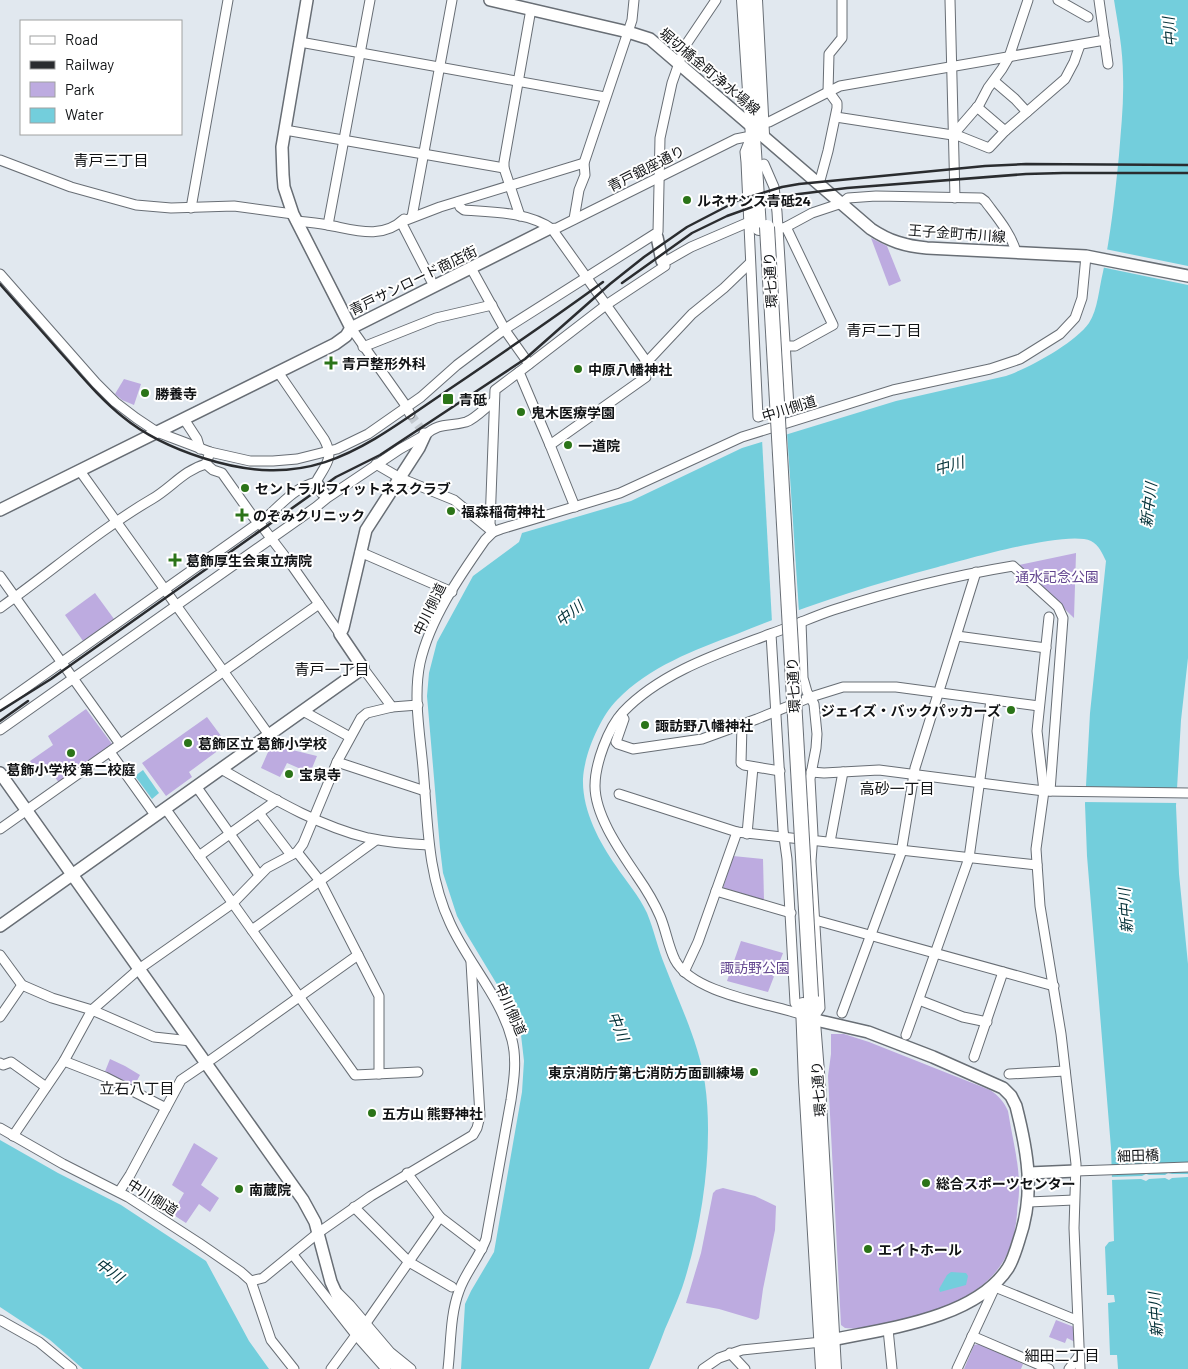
<svg xmlns="http://www.w3.org/2000/svg" width="1188" height="1369" font-family="Barlow,'Noto Sans JP',sans-serif">
<style>
.green{fill:#bdabe0}
.water{fill:#73cedc}
.pier{fill:#e1e8ef}
.lines{fill:none;stroke-linecap:round;stroke-linejoin:round}
.street-tunnel{stroke:#c2c8ce;stroke-width:9;stroke-dasharray:9 4.5;stroke-linecap:butt}
.street-casing{stroke:#686e75;stroke-width:11}
.secondary-casing{stroke:#686e75;stroke-width:14}
.primary-casing{stroke:#686e75;stroke-width:16}
.street{stroke:#fff;stroke-width:9}
.secondary{stroke:#fff;stroke-width:11}
.primary{stroke:#fff;stroke-width:14}
.rail{stroke:#2a2c2f;stroke-width:2.5}
.primary-bridge-casing{stroke:#686e75;stroke-width:16;stroke-linecap:butt}
.primary-bridge{stroke:#fff;stroke-width:14}
.poi-dot{fill:#2b7418;stroke:#fff;stroke-width:2}
.labels{text-anchor:middle;dominant-baseline:central;stroke-width:4;stroke-linejoin:round;paint-order:stroke}
.street-label{font-size:14px;fill:#111315;stroke:#fff}
.poi-label{font-size:14px;font-weight:bold;fill:#111315;stroke:#fff;text-anchor:start}
.park-label{font-size:14px;fill:#62458f;stroke:#fff}
.water-label{font-size:15px;font-style:italic;fill:#023037;stroke:#fff}
.neighbourhood-label{font-size:15px;fill:#111315;stroke:#fff}
</style>
<rect width="100%" height="100%" fill="#e1e8ef"/>
<!-- green -->
<g class="green">
<polygon points="871,238 887,246 901,281 889,286"/>
<polygon points="124,379 141,384 134,405 122,400 115,394"/>
<polygon points="1076,553 1074,618 1019,565"/>
<polygon points="95,593 114,619 83,641 65,615"/>
<polygon points="86,709 112,744 111,746 59,783 49,768 40,774 30,761 53,745 48,736"/>
<polygon points="207,717 227,744 189,772 192,777 166,796 142,763"/>
<polygon points="272,743 288,749 317,756 310,773 287,763 280,777 261,768"/>
<polygon points="733,856 763,859 764,900 723,888"/>
<polygon points="741,941 783,953 768,992 727,981"/>
<path d="M831 1034H844L869 1042 990 1090C999 1096 1004 1102 1008 1111 1012 1137 1020 1165 1019 1191 1019 1199 1017 1206 1017 1214 1013 1263 989 1288 944 1307 918 1318 887 1322 859 1329L845 1328 841 1325 828 1076 831 1054Z"/>
<polygon points="110,1059 125,1066 140,1075 133,1088 104,1074"/>
<polygon points="194,1143 218,1158 201,1185 219,1198 210,1212 199,1204 186,1223 172,1214 184,1193 172,1185"/>
<polygon points="723,1188 755,1196 776,1206 775,1230 763,1289 759,1318 756,1320 719,1309 686,1303 701,1253 713,1193 716,1190"/>
<polygon points="1056,1320 1074,1327 1075,1342 1067,1338 1065,1343 1049,1337"/>
<polygon points="979,1344 1023,1364 1021,1369 964,1369 974,1345"/>
</g>
<!-- water -->
<g class="water">
<path d="M1114 0H1188V658L1181 720 1176 806 1179 874 1188 964V1369H1118L1117 1355H1110L1108 1303 1115 1302 1114 1295H1107L1105 1247 1109 1242 1114 1241 1111 1148 1087 856 1085 804 1090 713 1106 561C1102 553 1099 545 1091 541 1067 530 968 559 938 567 869 585 803 607 737 634 694 650 649 667 617 700 600 717 584 755 583 779 582 810 599 842 616 866 626 881 639 896 647 913 654 930 658 949 665 966 680 1005 699 1043 705 1084 714 1147 702 1228 682 1288 677 1302 671 1315 665 1329 660 1342 655 1356 649 1369H461L465 1304 471 1291 494 1252 522 1092 524 1061 521 1035 510 1009 498 986 466 933 457 916 443 873 440 848 427 696 429 673 437 642 473 576 519 542 522 533 631 501 742 448 896 401 1006 376C1029 368 1075 343 1089 323 1098 309 1099 288 1103 272 1111 233 1115 195 1119 155 1121 129 1124 102 1123 76 1123 50 1118 25 1114 0Z"/>
<polygon points="143,770 159,793 152,799 135,776"/>
<polygon points="0,1140 58,1173 121,1205 206,1261 249,1341 269,1369 83,1369 50,1340 0,1307"/>
<polygon points="951,1272 966,1273 968,1276 966,1285 940,1292 939,1289 947,1275"/>
</g>
<!-- pier -->
<g class="pier">
<polygon points="1105,249 1188,266 1188,285 1101,267"/>
<polygon points="787,432 799,612 772,622 762,439"/>
<polygon points="1083,788 1180,789 1179,803 1082,802"/>
<polygon points="1168,1173 1172,1174 1188,1174 1188,1177 1172,1178 1169,1180 1165,1178 1149,1179 1146,1181 1141,1179 1110,1180 1109,1177 1142,1176 1146,1174 1149,1175 1165,1175"/>
</g>
<g class="lines">
<!-- street-tunnel -->
<polyline class="street-tunnel" points="410,414 424,433"/>
<!-- street casing -->
<g class="street-casing">
<g id="street">
<polyline points="950,0 955,198"/>
<polyline points="1058,0 1088,17"/>
<polyline points="1099,0 1108,64"/>
<polyline points="300,42 605,97"/>
<polyline points="994,81 1015,99 1027,112"/>
<polyline points="828,92 829,54 842,38 842,0"/>
<polyline points="977,107 1005,131"/>
<polyline points="836,117 959,136 989,148 1005,131 1065,79 1074,62 1080,45"/>
<polyline points="758,125 769,122 840,86 1105,40"/>
<polyline points="285,130 504,168"/>
<polyline points="953,135 979,105 988,88 1002,69 1009,57 1028,0"/>
<polyline points="751,137 745,152 746,162 758,417 789,407 777,212 774,187 764,164"/>
<polyline points="0,160 71,187 136,205 171,208 234,206 293,214"/>
<polyline points="819,184 828,151 837,108 837,103 829,92"/>
<path d="M458 202 460 207 464 210C492 212 529 212 552 229L644 358 646 363V377L550 445 575 507"/>
<polyline points="191,208 228,0"/>
<polyline points="520,216 504,168 504,162 531,9"/>
<polyline points="412,217 452,0"/>
<polyline points="574,219 579,190 585,175 584,163 632,20 634,0"/>
<path d="M296 221C307 222 318 223 328 225 355 230 382 240 404 219"/>
<polyline points="328,225 370,0"/>
<polyline points="786,227 833,325 795,346 787,346"/>
<polyline points="548,229 557,228 736,139 756,135"/>
<path d="M778 229 786 227 812 213 842 203 848 198 876 196 981 198 985 201C996 216 1011 233 1016 252"/>
<polyline points="663,263 691,247 749,222"/>
<polyline points="471,268 507,333 529,364"/>
<polyline points="0,274 96,383 115,402 136,418 157,432 210,452 250,461 273,461 297,459 337,449 368,434 421,397 457,365 505,329 658,232 660,138 672,83 685,46 716,0"/>
<polyline points="434,286 401,222 440,207 584,163"/>
<polyline points="351,328 404,403 410,414"/>
<polyline points="363,347 436,318 492,305"/>
<polyline points="646,363 692,314 724,288 749,264"/>
<polyline points="184,419 197,439 200,449"/>
<path d="M424 433 425 435C440 422 448 427 466 422 475 419 486 407 494 401"/>
<polyline points="550,445 519,372 606,305 665,266 662,261"/>
<polyline points="206,464 213,470 222,473 254,518 261,525 293,567 340,634"/>
<polyline points="376,464 400,478 454,500 493,532"/>
<polyline points="80,471 269,735"/>
<polyline points="493,532 490,524 495,390 519,372"/>
<polyline points="360,552 452,592"/>
<polyline points="0,576 120,744"/>
<path d="M0 608C51 572 99 530 152 499 171 488 184 470 206 464L210 452"/>
<polyline points="1049,617 1037,731 1044,791 1036,849 1040,906 1061,1034 1076,1164 1074,1228 1080,1369"/>
<polyline points="801,622 803,678 807,692 814,704 817,734 816,748 810,779 813,835 811,861 820,1008 813,1018"/>
<polyline points="771,634 783,830 787,859 795,1003 802,1013"/>
<polyline points="957,636 1046,648"/>
<polyline points="363,668 392,707 418,705"/>
<path d="M0 706 267 517C282 503 296 487 316 482 325 465 335 459 324 439L278 372"/>
<polyline points="303,711 350,737"/>
<polyline points="621,715 624,719 616,742 618,744 633,749 702,739 757,719 811,697 843,687 896,687 1039,706"/>
<polyline points="742,725 741,763 744,765 780,771"/>
<polyline points="0,730 316,507 327,498 400,449 425,435"/>
<polyline points="110,752 155,815"/>
<polyline points="337,762 425,791"/>
<path d="M221 769C267 795 315 825 368 838 387 842 409 844 429 845"/>
<polyline points="811,772 824,773 879,770 1044,791 1188,793"/>
<polyline points="196,786 259,875"/>
<polyline points="619,794 737,832"/>
<polyline points="165,808 355,1075 418,1072"/>
<polyline points="259,813 291,855"/>
<polyline points="0,829 319,604"/>
<polyline points="747,834 753,767"/>
<polyline points="830,842 843,772"/>
<polyline points="297,852 320,881 379,996 379,1074"/>
<polyline points="199,856 277,800"/>
<polyline points="716,891 791,913"/>
<polyline points="815,920 1054,986"/>
<polyline points="252,930 376,840"/>
<polyline points="0,955 22,985 52,998 92,1010 154,1037 191,1041"/>
<polyline points="684,972 698,942 737,832 1037,865"/>
<polyline points="919,1000 963,1017 987,1022"/>
<polyline points="842,1013 901,853 915,768 976,572"/>
<path d="M803 1015C769 1003 693 994 675 960 668 946 666 930 660 916 654 902 646 889 637 876 621 852 595 816 595 786 595 764 608 728 623 712 661 672 720 653 770 634 791 627 812 617 833 610 892 591 952 576 1013 566L1058 607 1063 618 1050 791"/>
<polyline points="0,1017 22,985"/>
<polyline points="906,1035 969,858 991,700"/>
<polyline points="974,1057 1003,972"/>
<polyline points="64,1061 105,1077 166,1108"/>
<polyline points="0,1063 3,1065 11,1062 46,1087"/>
<polyline points="1009,1074 1065,1071"/>
<polyline points="0,1128 63,1164 128,1197 199,1243 241,1272 251,1281 271,1340 294,1369"/>
<polyline points="13,1136 64,1061 92,1010 139,969 233,903 267,868 297,852 303,844 337,762 361,718 367,713 392,707"/>
<polyline points="1076,1171 1188,1167"/>
<polyline points="407,1173 440,1217 482,1249"/>
<polyline points="119,1192 130,1175 181,1080 212,1059 358,955"/>
<polyline points="1029,1202 1074,1200"/>
<polyline points="354,1207 409,1262 452,1287"/>
<polyline points="293,1255 356,1335 386,1369"/>
<polyline points="251,1281 263,1278 318,1233 371,1196 473,1135 477,1128 480,1116 471,962"/>
<polyline points="993,1285 995,1287 1076,1320"/>
<polyline points="338,1293 350,1305 390,1352 411,1369"/>
<polyline points="0,1320 39,1342 72,1369"/>
<polyline points="366,1323 440,1217"/>
<polyline points="888,1329 892,1369"/>
<polyline points="972,1336 1049,1369"/>
<polyline points="730,1353 745,1369"/>
<polyline points="331,1369 356,1335"/>
<path d="M448 1369C451 1344 450 1315 459 1291 465 1273 479 1258 486 1239L511 1100C514 1080 517 1059 512 1040 501 997 468 963 450 923 427 874 428 822 423 768 420 734 413 697 420 663 430 619 459 577 485 540L493 532 501 529 620 493 742 437 893 390 990 369 1020 359 1060 334 1075 318 1082 298 1086 256"/>
<polyline points="703,1369 719,1358 742,1350 822,1342"/>
<polyline points="957,1369 995,1287"/>
<polyline points="1069,1369 1079,1356"/>
</g>
</g>
<!-- secondary casing -->
<g class="secondary-casing">
<g id="secondary">
<polyline points="307,0 282,147 283,175 284,187 293,214 351,328"/>
<path d="M490 0 628 32 650 39 871 229C889 241 905 246 927 248L1086 256 1188 276"/>
<polyline points="657,237 662,261"/>
<polyline points="317,484 324,494"/>
<polyline points="0,510 335,344 346,336 351,328 548,229"/>
<polyline points="0,773 303,1200 315,1222 331,1282 341,1304 378,1350 399,1369"/>
<polyline points="0,926 363,668 340,634 343,628 366,530 419,448 425,435"/>
<path d="M805 1016 820 1021 868 1032 933 1057 1003 1088 1011 1096 1016 1106C1028 1153 1035 1194 1019 1240 1016 1250 1013 1260 1008 1268 974 1320 882 1329 826 1341"/>
<polyline points="1029,1173 1076,1171"/>
</g>
</g>
<!-- primary casing -->
<g class="primary-casing">
<g id="primary">
<polyline points="744,0 759,228"/>
<polyline points="755,0 762,134"/>
<polyline points="811,997 818,1085 834,1369"/>
<polyline points="803,1005 806,1082 823,1369"/>
</g>
</g>
<!-- street -->
<use href="#street" class="street"/>
<!-- secondary -->
<use href="#secondary" class="secondary"/>
<!-- primary -->
<use href="#primary" class="primary"/>
<!-- rail -->
<g class="rail">
<polyline points="622,283 692,233 727,216 783,196 847,188 1026,174 1063,173 1188,173"/>
<path d="M0 284C20 307 40 329 60 352 80 374 99 398 123 417 146 436 175 449 203 458 315 494 366 445 454 386 504 352 554 318 603 282"/>
<polyline points="0,711 51,679 336,477 380,455 525,359 610,284 644,257 687,227 739,200 782,187 799,184 985,166 1026,164 1188,165"/>
<polyline points="0,721 28,701"/>
</g>
<!-- primary-bridge casing -->
<g class="primary-bridge-casing">
<polyline id="primary-bridge" points="767,227 811,997"/>
</g>
<!-- primary-bridge -->
<use href="#primary-bridge" class="primary-bridge"/>
</g>
<!-- markers -->
<g class="poi-dot">
<circle cx="687" cy="200" r="5"/>
<path d="M328.5 355.5h5v5h5v5h-5v5h-5v-5h-5v-5h5z"/>
<circle cx="578" cy="369" r="5"/>
<circle cx="145" cy="393" r="5"/>
<rect x="442" y="393" width="12" height="12" rx="2.5"/>
<circle cx="521" cy="412" r="5"/>
<circle cx="568" cy="445" r="5"/>
<circle cx="245" cy="488" r="5"/>
<circle cx="451" cy="511" r="5"/>
<path d="M239.5 507.5h5v5h5v5h-5v5h-5v-5h-5v-5h5z"/>
<path d="M172.5 552.5h5v5h5v5h-5v5h-5v-5h-5v-5h5z"/>
<circle cx="1011" cy="710" r="5"/>
<circle cx="645" cy="725" r="5"/>
<circle cx="188" cy="743" r="5"/>
<circle cx="71" cy="753" r="5"/>
<circle cx="289" cy="774" r="5"/>
<circle cx="754" cy="1072" r="5"/>
<circle cx="372" cy="1113" r="5"/>
<circle cx="926" cy="1183" r="5"/>
<circle cx="239" cy="1189" r="5"/>
<circle cx="868" cy="1249" r="5"/>
</g>
<g class="labels">
<!-- street labels -->
<g class="street-label">
<text transform="translate(710 71) rotate(40)">堀切橋金町浄水場線</text>
<text transform="translate(646 168) rotate(-27)">青戸銀座通り</text>
<text transform="translate(957 233) rotate(4)">王子金町市川線</text>
<text transform="translate(413 280) rotate(-26)">青戸サンロード商店街</text>
<text transform="translate(770 280) rotate(-93)">環七通り</text>
<text transform="translate(789 408) rotate(-17)">中川側道</text>
<text transform="translate(429 609) rotate(-64)">中川側道</text>
<text transform="translate(793 685) rotate(-93)">環七通り</text>
<text transform="translate(511 1009) rotate(66)">中川側道</text>
<text transform="translate(818 1089) rotate(-94)">環七通り</text>
<text transform="translate(1138 1155) rotate(-2)">細田橋</text>
<text transform="translate(153 1197) rotate(32)">中川側道</text>
</g>
<!-- poi labels -->
<g class="poi-label">
<text x="697" y="200">ルネサンス青砥24</text>
<text x="342" y="363">青戸整形外科</text>
<text x="588" y="369">中原八幡神社</text>
<text x="155" y="393">勝養寺</text>
<text x="459" y="399">青砥</text>
<text x="531" y="412">鬼木医療学園</text>
<text x="578" y="445">一道院</text>
<text x="255" y="488">セントラルフィットネスクラブ</text>
<text x="461" y="511">福森稲荷神社</text>
<text x="253" y="515">のぞみクリニック</text>
<text x="186" y="560">葛飾厚生会東立病院</text>
<text x="1001" y="710" text-anchor="end">ジェイズ・バックパッカーズ</text>
<text x="655" y="725">諏訪野八幡神社</text>
<text x="198" y="743">葛飾区立 葛飾小学校</text>
<text x="71" y="769" text-anchor="middle">葛飾小学校 第二校庭</text>
<text x="299" y="774">宝泉寺</text>
<text x="744" y="1072" text-anchor="end">東京消防庁第七消防方面訓練場</text>
<text x="382" y="1113">五方山 熊野神社</text>
<text x="936" y="1183">総合スポーツセンター</text>
<text x="249" y="1189">南蔵院</text>
<text x="878" y="1249">エイトホール</text>
</g>
<!-- park labels -->
<g class="park-label">
<text x="1057" y="576">通水記念公園</text>
<text x="755" y="967">諏訪野公園</text>
</g>
<!-- water labels -->
<g class="water-label">
<text transform="translate(1169 32) rotate(-95)">中川</text>
<text transform="translate(949 465) rotate(-15)">中川</text>
<text transform="translate(1148 505) rotate(-83)">新中川</text>
<text transform="translate(569 613) rotate(-38)">中川</text>
<text transform="translate(1125 911) rotate(-94)">新中川</text>
<text transform="translate(619 1026) rotate(68)">中川</text>
<text transform="translate(110 1270) rotate(36)">中川</text>
<text transform="translate(1155 1315) rotate(-94)">新中川</text>
</g>
<!-- neighbourhood labels -->
<g class="neighbourhood-label">
<text x="111" y="160">青戸三丁目</text>
<text x="884" y="330">青戸二丁目</text>
<text x="332" y="669">青戸一丁目</text>
<text x="897" y="788">高砂一丁目</text>
<text x="137" y="1088">立石八丁目</text>
<text x="1062" y="1355">細田二丁目</text>
</g>
</g>
<!-- legend -->
<rect x="20" y="20" width="162" height="115" fill="#ffffff" stroke="#a0a1a1"/>
<rect x="30" y="36" width="25" height="8" fill="#ffffff" stroke="#a0a1a1"/>
<text x="65" y="45" font-size="15" fill="#111315">Road</text>
<rect x="30" y="61" width="25" height="8" fill="#2a2c2f" stroke="#a0a1a1"/>
<text x="65" y="70" font-size="15" fill="#111315">Railway</text>
<rect x="30" y="82" width="25" height="15" fill="#bdabe0" stroke="#a0a1a1"/>
<text x="65" y="95" font-size="15" fill="#111315">Park</text>
<rect x="30" y="108" width="25" height="15" fill="#73cedc" stroke="#a0a1a1"/>
<text x="65" y="120" font-size="15" fill="#111315">Water</text>
</svg>
